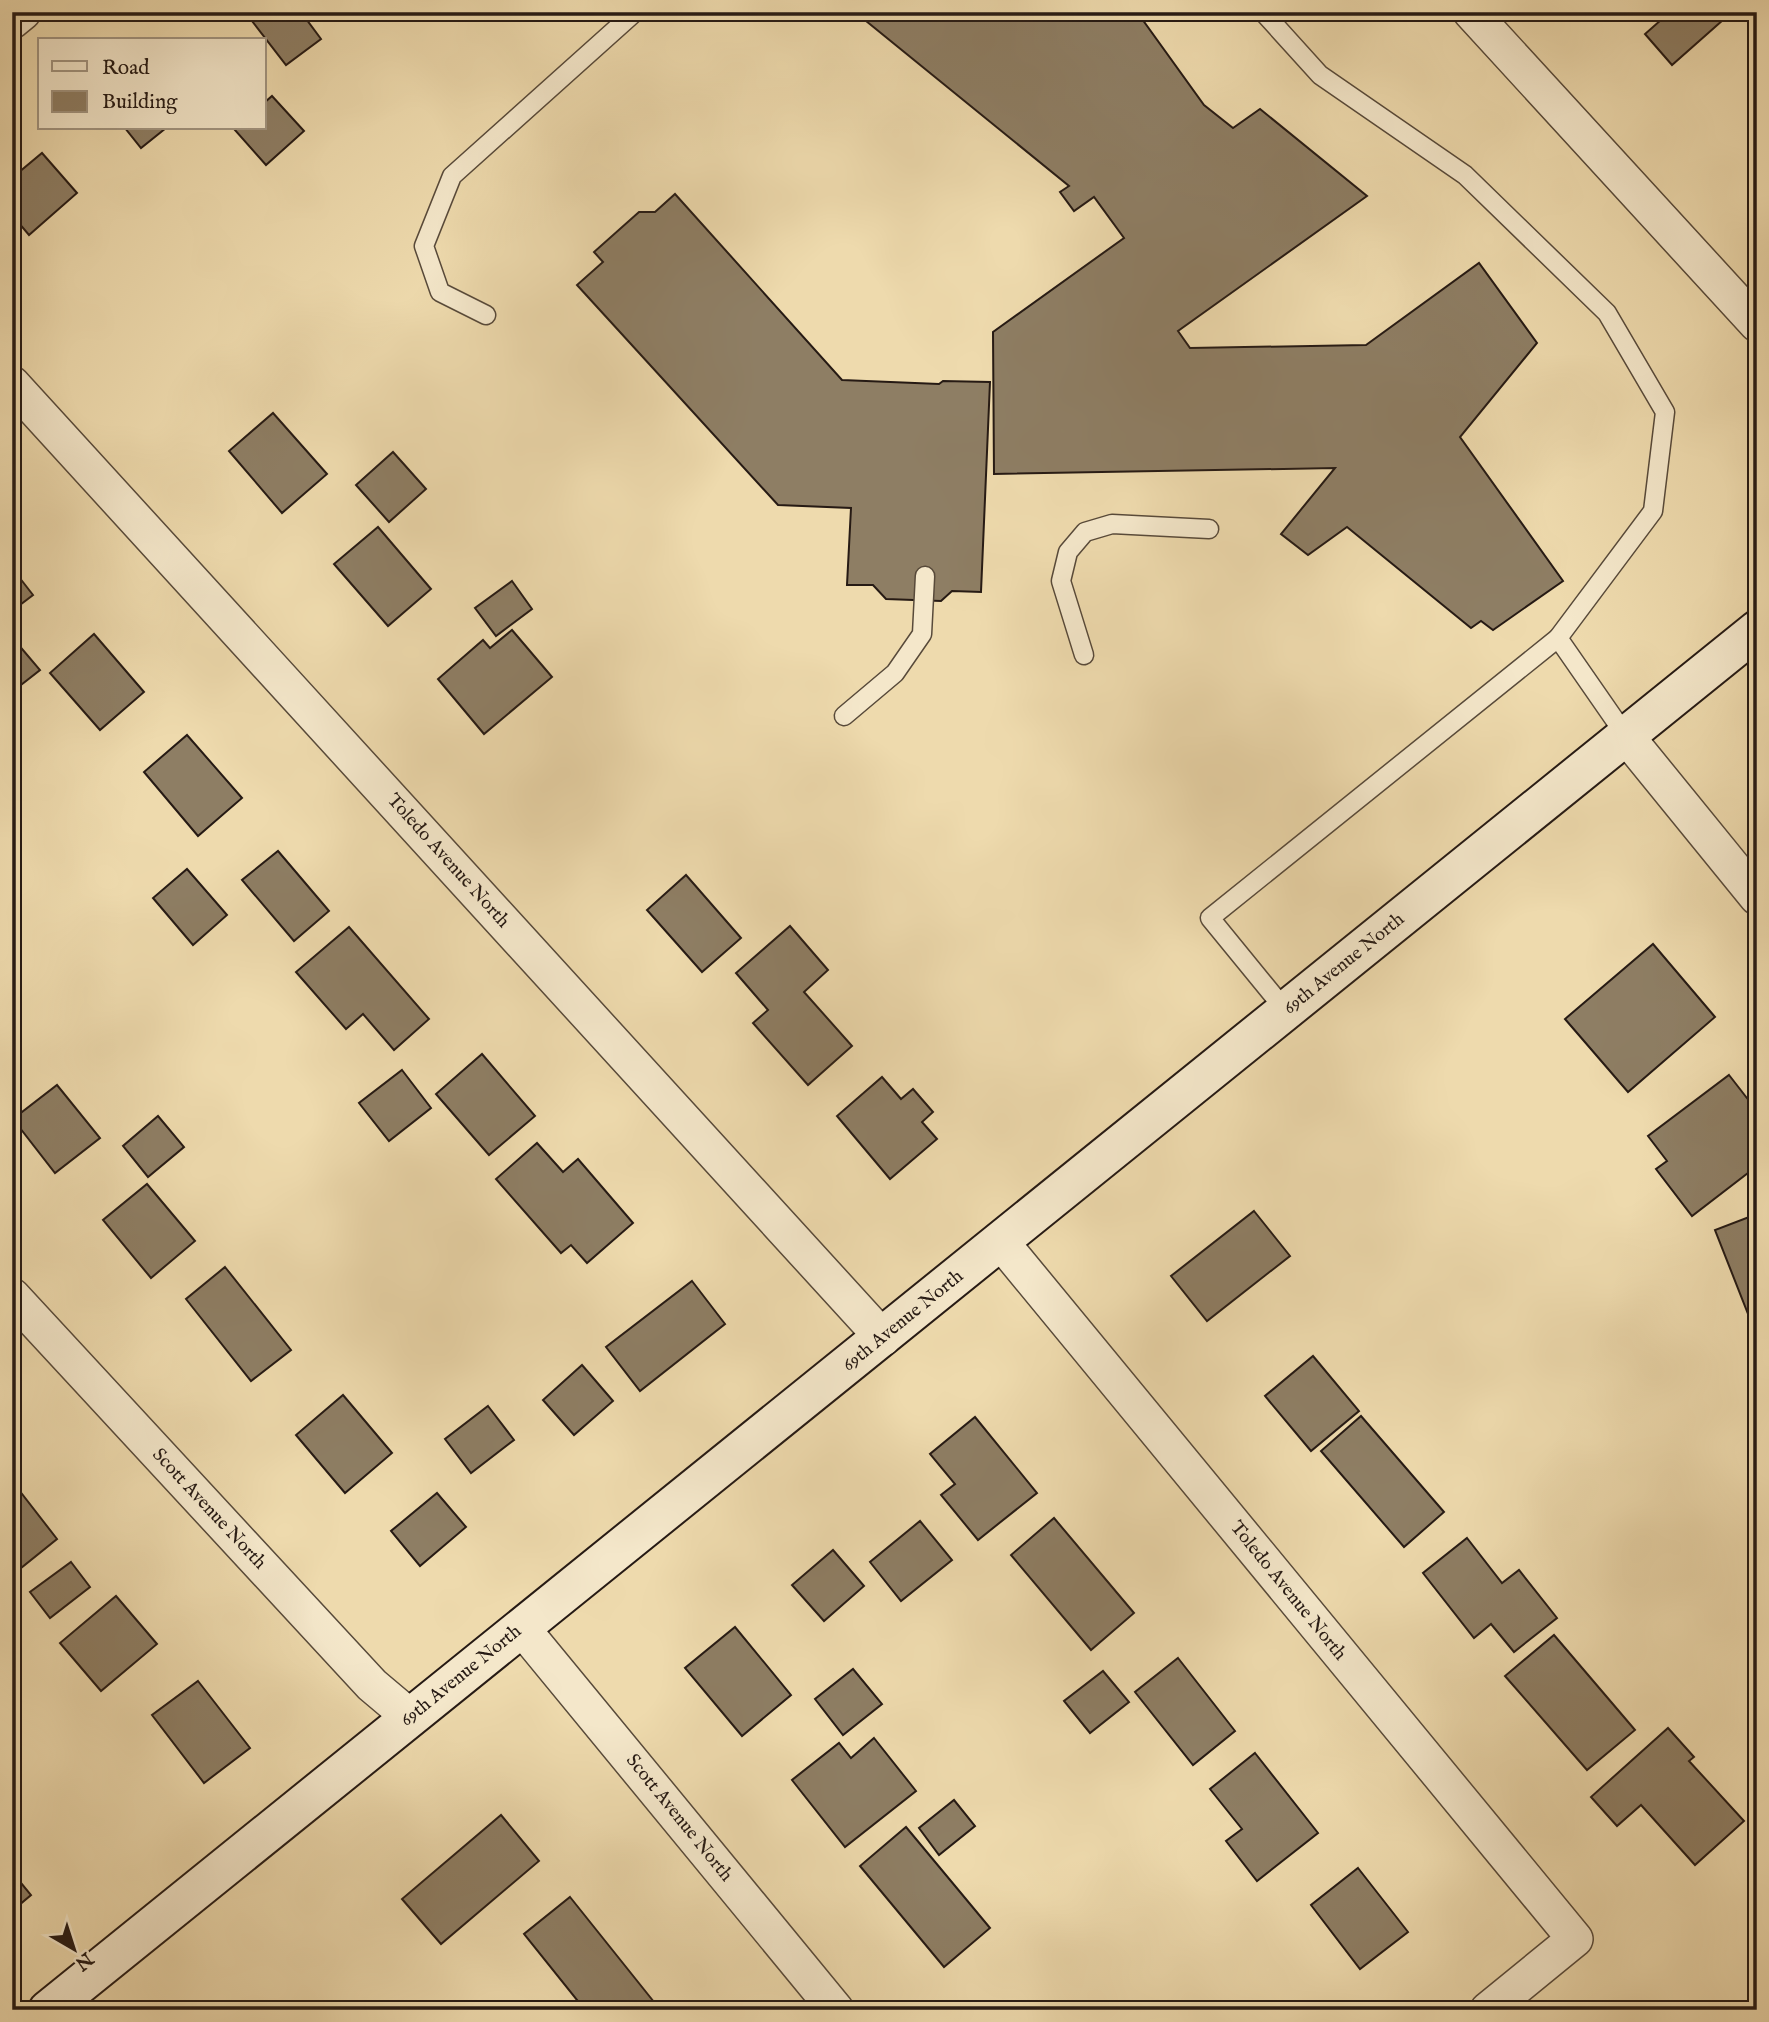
<svg xmlns="http://www.w3.org/2000/svg" width="1769" height="2022" font-family="'IM FELL English',serif">
<style>
.building{fill:#8e7e64;stroke:#261a14;stroke-width:2}
.lines{fill:none;stroke-linecap:round;stroke-linejoin:round}
.lane-casing{stroke:#584a3a;stroke-width:21}
.street-casing{stroke:#584a3a;stroke-width:38}
.secondary-casing{stroke:#261a14;stroke-width:42}
.lane{stroke:#f4e7ca;stroke-width:18}
.street{stroke:#f4e7ca;stroke-width:35}
.secondary{stroke:#f4e7ca;stroke-width:38}
.labels{text-anchor:middle;dominant-baseline:central;stroke-width:6;stroke-linejoin:round;paint-order:stroke}
.street-label{font-size:19px;fill:#261a14;stroke:#f4e7ca}
</style>
<rect width="100%" height="100%" fill="#eedaad"/>
<filter id="stains"><feTurbulence type="fractalNoise" baseFrequency=".00286" numOctaves="4"/><feColorMatrix values="0 0 0 0 .2 0 0 0 0 .09 0 0 0 0 .02 0 0 0 .5 -.17"/></filter>
<radialGradient id="worn" r=".72"><stop offset=".6" stop-color="#630" stop-opacity="0"/><stop offset="1" stop-color="#630" stop-opacity=".3"/></radialGradient>
<!-- building -->
<g class="building">
<polygon points="245,12 308,12 304,16 321,39 286,65"/>
<polygon points="855,12 1137,12 1204,105 1233,128 1260,109 1367,196 1178,331 1190,348 1366,345 1479,263 1537,343 1460,437 1563,581 1493,630 1481,621 1471,628 1347,527 1308,555 1281,534 1335,468 994,474 993,332 1124,238 1094,197 1074,211 1060,192 1069,186"/>
<polygon points="1670,12 1732,12 1672,65 1645,34"/>
<polygon points="272,96 304,131 266,165 234,129 264,128 264,103"/>
<polygon points="125,128 166,128 141,148"/>
<polygon points="42,153 77,193 29,235 12,215 12,178"/>
<polygon points="675,194 842,380 939,384 943,381 990,382 981,592 952,591 941,601 886,599 873,585 847,585 851,508 778,505 577,285 603,262 594,252 639,212 655,212"/>
<polygon points="273,413 327,474 282,513 229,451"/>
<polygon points="393,452 426,489 389,522 356,485"/>
<polygon points="378,527 431,589 388,626 334,564"/>
<polygon points="12,568 33,595 12,611"/>
<polygon points="512,581 532,609 496,636 475,608"/>
<polygon points="512,630 552,677 484,734 438,679 483,640 490,648"/>
<polygon points="94,634 144,692 100,730 50,673"/>
<polygon points="17,643 40,670 12,692 12,647"/>
<polygon points="187,735 242,798 198,836 144,772"/>
<polygon points="278,851 329,911 294,941 242,880"/>
<polygon points="187,869 227,915 193,945 153,898"/>
<polygon points="686,875 741,938 702,972 647,910"/>
<polygon points="790,926 828,970 804,992 852,1046 808,1085 753,1023 768,1010 736,973"/>
<polygon points="349,927 429,1019 394,1050 363,1014 346,1029 296,972"/>
<polygon points="1653,944 1715,1017 1628,1092 1565,1019"/>
<polygon points="482,1054 535,1116 489,1155 436,1094"/>
<polygon points="402,1070 431,1108 389,1141 359,1103"/>
<polygon points="1729,1075 1757,1111 1757,1166 1692,1216 1656,1169 1667,1161 1648,1136"/>
<polygon points="882,1077 901,1099 913,1089 933,1112 922,1122 937,1139 890,1179 837,1116"/>
<polygon points="57,1085 100,1138 55,1173 13,1119"/>
<polygon points="158,1116 184,1147 148,1177 123,1146"/>
<polygon points="537,1143 563,1172 578,1159 633,1223 587,1263 571,1245 561,1253 496,1179"/>
<polygon points="147,1184 195,1241 151,1278 103,1220"/>
<polygon points="1254,1211 1290,1256 1207,1321 1171,1276"/>
<polygon points="1757,1214 1757,1316 1750,1319 1715,1230"/>
<polygon points="225,1267 291,1350 251,1381 186,1299"/>
<polygon points="692,1281 725,1324 640,1391 606,1347"/>
<polygon points="1313,1356 1359,1411 1311,1451 1265,1396"/>
<polygon points="582,1365 613,1401 574,1435 543,1400"/>
<polygon points="343,1395 392,1453 345,1493 296,1435"/>
<polygon points="488,1406 514,1440 471,1473 445,1439"/>
<polygon points="1361,1416 1444,1512 1404,1547 1321,1451"/>
<polygon points="975,1417 1037,1493 978,1540 941,1495 955,1484 930,1454"/>
<polygon points="12,1481 57,1539 16,1572 12,1567"/>
<polygon points="437,1493 466,1527 420,1566 391,1531"/>
<polygon points="1054,1518 1134,1613 1091,1650 1011,1555"/>
<polygon points="920,1521 952,1560 901,1601 870,1562"/>
<polygon points="1467,1538 1502,1583 1519,1570 1557,1618 1514,1652 1491,1624 1474,1638 1423,1573"/>
<polygon points="833,1550 864,1586 824,1621 792,1585"/>
<polygon points="71,1562 90,1587 50,1618 30,1592"/>
<polygon points="116,1596 157,1644 101,1691 60,1643"/>
<polygon points="735,1627 791,1695 742,1736 685,1668"/>
<polygon points="1554,1635 1635,1730 1587,1770 1505,1676"/>
<polygon points="1178,1658 1235,1731 1193,1765 1135,1692"/>
<polygon points="853,1669 882,1704 843,1735 815,1699"/>
<polygon points="1103,1671 1129,1702 1090,1733 1064,1701"/>
<polygon points="198,1681 250,1748 204,1783 152,1715"/>
<polygon points="1668,1728 1694,1757 1689,1761 1744,1821 1695,1865 1641,1805 1617,1826 1591,1797"/>
<polygon points="874,1738 916,1791 845,1847 792,1780 839,1743 851,1758"/>
<polygon points="1255,1753 1318,1833 1257,1881 1226,1841 1242,1829 1210,1789"/>
<polygon points="954,1800 975,1826 939,1855 919,1828"/>
<polygon points="501,1815 539,1861 441,1944 402,1899"/>
<polygon points="906,1827 990,1928 944,1967 860,1866"/>
<polygon points="1358,1868 1408,1932 1360,1969 1311,1905"/>
<polygon points="12,1872 31,1895 12,1911"/>
<polygon points="570,1897 654,2002 644,2010 585,2010 524,1934"/>
</g>
<g class="lines">
<!-- lane casing -->
<g class="lane-casing">
<g id="lane">
<polyline points="1263,12 1320,75 1465,175 1607,313 1665,412 1653,511 1558,638 1626,736"/>
<polyline points="486,315 440,292 424,246 452,176 635,12"/>
<polyline points="1084,655 1061,581 1068,552 1085,532 1112,524 1209,529"/>
<polyline points="844,716 895,673 922,634 925,576"/>
<polyline points="1286,1011 1210,918 1558,638"/>
</g>
</g>
<!-- street casing -->
<g class="street-casing">
<g id="street">
<polyline points="1471,12 1757,324"/>
<polyline points="12,21 23,12"/>
<polyline points="12,384 883,1338"/>
<polyline points="1626,736 1757,897"/>
<polyline points="1001,1242 1575,1939 1488,2010"/>
<polyline points="12,1296 372,1685 410,1717"/>
<polyline points="521,1627 836,2010"/>
</g>
</g>
<!-- secondary casing -->
<g class="secondary-casing">
<polyline id="secondary" points="48,2010 1757,630"/>
</g>
<!-- lane -->
<use href="#lane" class="lane"/>
<!-- street -->
<use href="#street" class="street"/>
<!-- secondary -->
<use href="#secondary" class="secondary"/>
</g>
<g class="labels">
<!-- street labels -->
<g class="street-label">
<text transform="translate(448 861) rotate(48)">Toledo Avenue North</text>
<text transform="translate(1344 964) rotate(-39)">69th Avenue North</text>
<text transform="translate(903 1321) rotate(-39)">69th Avenue North</text>
<text transform="translate(209 1509) rotate(47)">Scott Avenue North</text>
<text transform="translate(1288 1591) rotate(51)">Toledo Avenue North</text>
<text transform="translate(461 1676) rotate(-39)">69th Avenue North</text>
<text transform="translate(679 1818) rotate(51)">Scott Avenue North</text>
</g>
</g>
<!-- margin -->
<rect width="1769" height="2022" fill="none" stroke="#eedaad" stroke-width="42"/>
<rect x="14" y="14" width="1741" height="1994" fill="none" stroke="#261a14" stroke-width="3.5"/>
<rect x="21" y="21" width="1727" height="1980" fill="none" stroke="#261a14" stroke-width="2"/>
<!-- legend -->
<rect x="38" y="38" width="228" height="91" fill="#f4e7ca" stroke="#a29581" stroke-width="2"/>
<rect x="52" y="61" width="35" height="10" fill="#f4e7ca" stroke="#a29581" stroke-width="2"/>
<text x="102" y="74" font-size="21" fill="#261a14">Road</text>
<rect x="52" y="91" width="35" height="21" fill="#8e7e64" stroke="#a29581" stroke-width="2"/>
<text x="102" y="108" font-size="21" fill="#261a14">Building</text>
<!-- north arrow -->
<g transform="translate(74 1949) rotate(141)" stroke="#f4e7ca" stroke-width="5" paint-order="stroke">
<path d="M0-5L12 26L0 18L-12 26Z" fill="#261a14"/>
<text y="-10" font-size="19" font-weight="bold" text-anchor="middle" fill="#261a14">N</text>
</g>
<rect width="100%" height="100%" filter="url(#stains)"/>
<rect width="100%" height="100%" fill="url(#worn)"/>
</svg>
